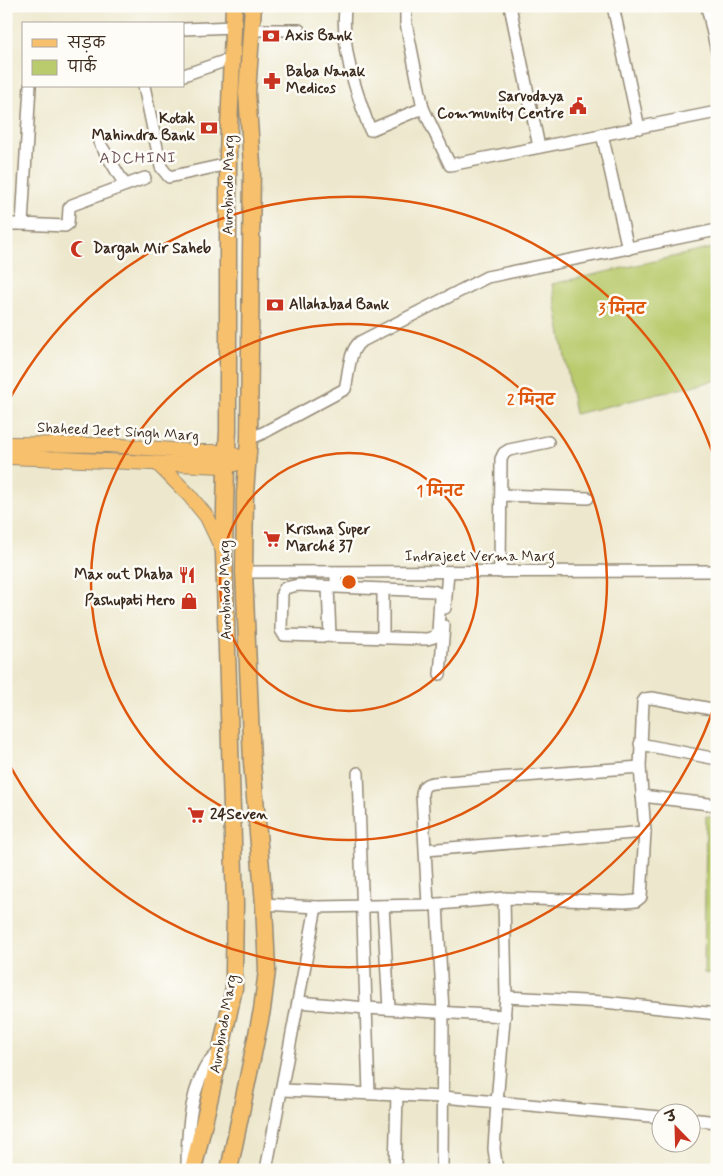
<svg xmlns="http://www.w3.org/2000/svg" width="723" height="1176" font-family="Mynerve,'Playpen Sans Deva',sans-serif">
<style>
.green{fill:#bacb6e;stroke:#7a7a46}
.lines{fill:none;stroke-linecap:round;stroke-linejoin:round}
.minor-casing{stroke:#948976;stroke-width:14}
.major-casing{stroke:#948976;stroke-width:16}
.highway-casing{stroke:#948976;stroke-width:19}
.minor{stroke:#fff;stroke-width:11}
.major{stroke:#f7c06c;stroke-width:14}
.highway{stroke:#f7c06c;stroke-width:16}
.ring{fill:none;stroke:#df570d;stroke-width:2.5}
.labels{text-anchor:middle;dominant-baseline:central;stroke-width:5;stroke-linejoin:round;paint-order:stroke}
.poi-label{font-size:15px;font-weight:bold;fill:#3b2a1e;stroke:#fdfcf7;text-anchor:start}
.street-label{font-size:15px;fill:#3b2a1e;stroke:#fdfcf7}
.neighbourhood-label{font-size:16px;letter-spacing:1px;fill:#6c5056;stroke:#fdfcf7}
.centre{fill:#df570d;stroke:#fdfcf7;stroke-width:2.5}
.ring-label{font-size:15px;text-anchor:middle;font-weight:bold;fill:#df570d;stroke:#fdfcf7;stroke-width:5;stroke-linejoin:round;paint-order:stroke}
</style>
<rect width="100%" height="100%" fill="#fdfcf7"/>
<filter id="ink" filterUnits="userSpaceOnUse"><feTurbulence type="fractalNoise" baseFrequency=".02" numOctaves="2"/><feDisplacementMap in="SourceGraphic" scale="10" xChannelSelector="R" yChannelSelector="G"/><feConvolveMatrix kernelMatrix="1 2 1 2 8 2 1 2 1" color-interpolation-filters="sRGB"/></filter>
<filter id="wash" filterUnits="userSpaceOnUse"><feTurbulence type="fractalNoise" baseFrequency=".0096" numOctaves="4" result="noise"/><feDisplacementMap in="SourceGraphic" scale="20" xChannelSelector="R" yChannelSelector="G"/><feGaussianBlur stdDeviation="1.12" result="paint"/><feColorMatrix in="noise" values="0 0 0 0 0 0 0 0 0 0 0 0 0 0 0 0 0 1.4 0 .05"/><feComposite in="paint" operator="in"/></filter>
<g filter="url(#wash)">
<rect width="100%" height="100%" fill="#ede8cd"/>
<!-- green -->
<g class="green">
<polygon points="717,247 717,380 575,414 552,284"/>
<polygon points="706,816 717,817 717,974 704,973"/>
</g>
</g>
<g filter="url(#ink)">
<g class="lines">
<!-- minor casing -->
<g class="minor-casing">
<g id="minor">
<path d="M345 6C341 51 355 88 370 130L423 108"/>
<polyline points="406,6 406,23 423,108 450,165 717,112"/>
<polyline points="510,6 539,147"/>
<polyline points="613,6 639,128"/>
<polyline points="707,6 717,52"/>
<polyline points="184,29 234,27"/>
<polyline points="251,30 299,30"/>
<polyline points="184,75 233,58"/>
<polyline points="30,86 22,224 65,226 68,224 69,208 72,205 145,178"/>
<polyline points="144,86 161,167 169,177 228,164"/>
<polyline points="602,134 628,249"/>
<polyline points="99,142 125,185"/>
<polyline points="6,224 22,224"/>
<path d="M249 439 263 433 345 389C349 375 348 352 360 342L487 277 717 230"/>
<polyline points="501,495 588,498"/>
<polyline points="244,572 717,571"/>
<polyline points="336,572 336,587 298,585 285,588 282,593 281,630 284,635 427,639 434,637 438,633 440,597 438,593 433,591 336,587"/>
<polyline points="500,572 501,459 504,453 509,450 548,442"/>
<polyline points="328,587 330,636"/>
<polyline points="445,608 448,572"/>
<polyline points="383,638 383,589"/>
<polyline points="440,674 444,626"/>
<polyline points="640,744 717,759"/>
<polyline points="358,773 369,1093"/>
<polyline points="642,796 717,805"/>
<polyline points="426,850 645,832"/>
<polyline points="264,904 316,907 428,905 504,898 625,902 636,901 641,897 645,832 640,767 643,702 645,699 652,698 717,710"/>
<polyline points="437,904 443,1012 442,1170"/>
<path d="M428 905 422 794C423 787 425 784 433 783L640 767"/>
<polyline points="383,906 389,1009"/>
<polyline points="506,997 604,1002 717,1014"/>
<polyline points="299,1002 366,1008 505,1016"/>
<polyline points="283,1090 443,1097 660,1117"/>
<polyline points="690,1119 717,1122"/>
<path d="M187 1170C187 1137 189 1100 204 1070 207 1063 214 1057 219 1052"/>
<polyline points="266,1170 316,907"/>
<polyline points="395,1170 397,1094"/>
<polyline points="497,1170 494,1149 497,1102 506,997 504,898"/>
</g>
</g>
<!-- major casing -->
<g class="major-casing">
<g id="major">
<polyline points="6,444 109,445 197,452 227,452 248,461"/>
<path d="M6 457C80 459 153 464 226 466L235 464"/>
<polyline points="158,464 189,495 207,517 224,553"/>
</g>
</g>
<!-- highway casing -->
<g class="highway-casing">
<g id="highway">
<polyline points="193,1170 221,1049 234,988 234,970 235,904 224,554 226,466 228,431 228,153 234,6"/>
<polyline points="229,1170 262,1010 267,970 264,904 252,762 244,572 245,493 249,439 252,164 247,93 253,6"/>
</g>
</g>
<!-- minor -->
<use href="#minor" class="minor"/>
<!-- major -->
<use href="#major" class="major"/>
<!-- highway -->
<use href="#highway" class="highway"/>
</g>
</g>
<!-- distance rings -->
<g class="ring">
<circle cx="349" cy="582" r="129"/>
<circle cx="349" cy="582" r="258"/>
<path d="M716 701A386 386 0 0 1 7 760M7 404A386 386 0 0 1 716 463"/>
</g>
<!-- icons -->
<defs>
<g id="bank-bare" transform="scale(1.35)"><path d="M-6-4H6V4H-6ZM0-2.3a2.3 2.3 0 1 0 0 4.6a2.3 2.3 0 1 0 0-4.6Z" fill="#c8321e" stroke="#fdfcf7" stroke-width="2.5" paint-order="stroke"/></g>
<g id="pharmacy-bare" transform="scale(1.35)"><path d="M-2-6h4v4h4v4h-4v4h-4v-4h-4v-4h4Z" fill="#c8321e" stroke="#fdfcf7" stroke-width="2.5" paint-order="stroke"/></g>
<g id="civic-bare" transform="scale(1.35)"><path d="M-.6-6.5H3V-4.5H.6V-3L4-1V1h2V6H-6V1h2V-1L-.6-3ZM-1.2 2.5V6h2.4V2.5Z" fill="#c8321e" stroke="#fdfcf7" stroke-width="2.5" paint-order="stroke"/></g>
<g id="mosque-bare" transform="scale(1.35)"><path d="M3.5-4.9A6 6 0 1 0 3.5 4.9A5 5 0 1 1 3.5-4.9Z" fill="#c8321e" stroke="#fdfcf7" stroke-width="2.5" paint-order="stroke"/></g>
<g id="supermarket-bare" transform="scale(1.35)"><path d="M-6-5.5h2.5l.6 2H6L4.5 2H-2.5L-4.4-4H-6ZM-1.5 3.2a1.3 1.3 0 1 0 .1 0ZM3 3.2a1.3 1.3 0 1 0 .1 0Z" fill="#c8321e" stroke="#fdfcf7" stroke-width="2.5" paint-order="stroke"/></g>
<g id="restaurant-bare" transform="scale(1.35)"><path d="M-5-6h1v4h1v-4h1v4h1v-4h1v5L-1.5 .5V6h-2V.5L-5-1ZM5-6V6H3V1.5H1.5Q1.5-4 5-6Z" fill="#c8321e" stroke="#fdfcf7" stroke-width="2.5" paint-order="stroke"/></g>
<g id="shop-bare" transform="scale(1.35)"><path d="M-5-2.5h2.3a2.7 3.5 0 0 1 5.4 0H5L5.5 6h-11ZM-1.5-2.5h3a1.5 2.3 0 0 0-3 0Z" fill="#c8321e" stroke="#fdfcf7" stroke-width="2.5" paint-order="stroke"/></g>
</defs>
<g fill-rule="evenodd">
<use href="#bank-bare" x="271" y="36"/>
<use href="#pharmacy-bare" x="272" y="81"/>
<use href="#civic-bare" x="578" y="106"/>
<use href="#bank-bare" x="209" y="128"/>
<use href="#mosque-bare" x="79" y="249"/>
<use href="#bank-bare" x="275" y="305"/>
<use href="#supermarket-bare" x="272" y="539"/>
<use href="#restaurant-bare" x="187" y="575"/>
<use href="#shop-bare" x="189" y="601"/>
<use href="#supermarket-bare" x="196" y="815"/>
</g>
<g class="labels">
<!-- poi labels -->
<g class="poi-label">
<text x="285" y="36">Axis Bank</text>
<text x="286" y="72">Baba Nanak<tspan x="286" dy="17">Medicos</tspan></text>
<text x="564" y="97" text-anchor="end">Sarvodaya<tspan x="564" dy="17">Community Centre</tspan></text>
<text x="195" y="119" text-anchor="end">Kotak<tspan x="195" dy="17">Mahindra Bank</tspan></text>
<text x="93" y="249">Dargah Mir Saheb</text>
<text x="289" y="305">Allahabad Bank</text>
<text x="286" y="530">Krishna Super<tspan x="286" dy="17">Marché 37</tspan></text>
<text x="173" y="575" text-anchor="end">Max out Dhaba</text>
<text x="175" y="601" text-anchor="end">Pashupati Hero</text>
<text x="210" y="815">24Seven</text>
</g>
<!-- street labels -->
<g class="street-label">
<text transform="translate(229 185) rotate(-89)">Aurobindo Marg</text>
<text transform="translate(118 432) rotate(3)">Shaheed Jeet Singh Marg</text>
<text x="480" y="557">Indrajeet Verma Marg</text>
<text transform="translate(226 590) rotate(-91)">Aurobindo Marg</text>
<text transform="translate(224 1024) rotate(-80)">Aurobindo Marg</text>
</g>
<!-- neighbourhood labels -->
<g class="neighbourhood-label">
<text x="138" y="158">ADCHINI</text>
</g>
</g>
<circle cx="349" cy="582" r="8" class="centre"/>
<g class="ring-label">
<text x="622" y="314">3 मिनट</text>
<text x="531" y="405">2 मिनट</text>
<text x="440" y="496">1 मिनट</text>
</g>
<!-- margin -->
<rect width="723" height="1176" fill="none" stroke="#fdfcf7" stroke-width="25"/>
<!-- legend -->
<rect x="22" y="22" width="162" height="65" fill="#fdfcf7" stroke="#afa8a0"/>
<rect x="32" y="39" width="25" height="8" fill="#f7c06c" stroke="#afa8a0"/>
<text x="68" y="48" font-size="15" fill="#3b2a1e">सड़क</text>
<rect x="32" y="60" width="25" height="15" fill="#bacb6e" stroke="#afa8a0"/>
<text x="68" y="72" font-size="15" fill="#3b2a1e">पार्क</text>
<!-- north arrow -->
<g transform="translate(676 1128) rotate(337)"><circle r="24" fill="#fdfcf7" stroke="#afa8a0"/>
<path d="M0-4L9 19L0 12L-9 19Z" fill="#c8321e"/>
<text y="-8" font-size="14" font-weight="bold" text-anchor="middle" fill="#3b2a1e">उ</text>
</g>
</svg>
